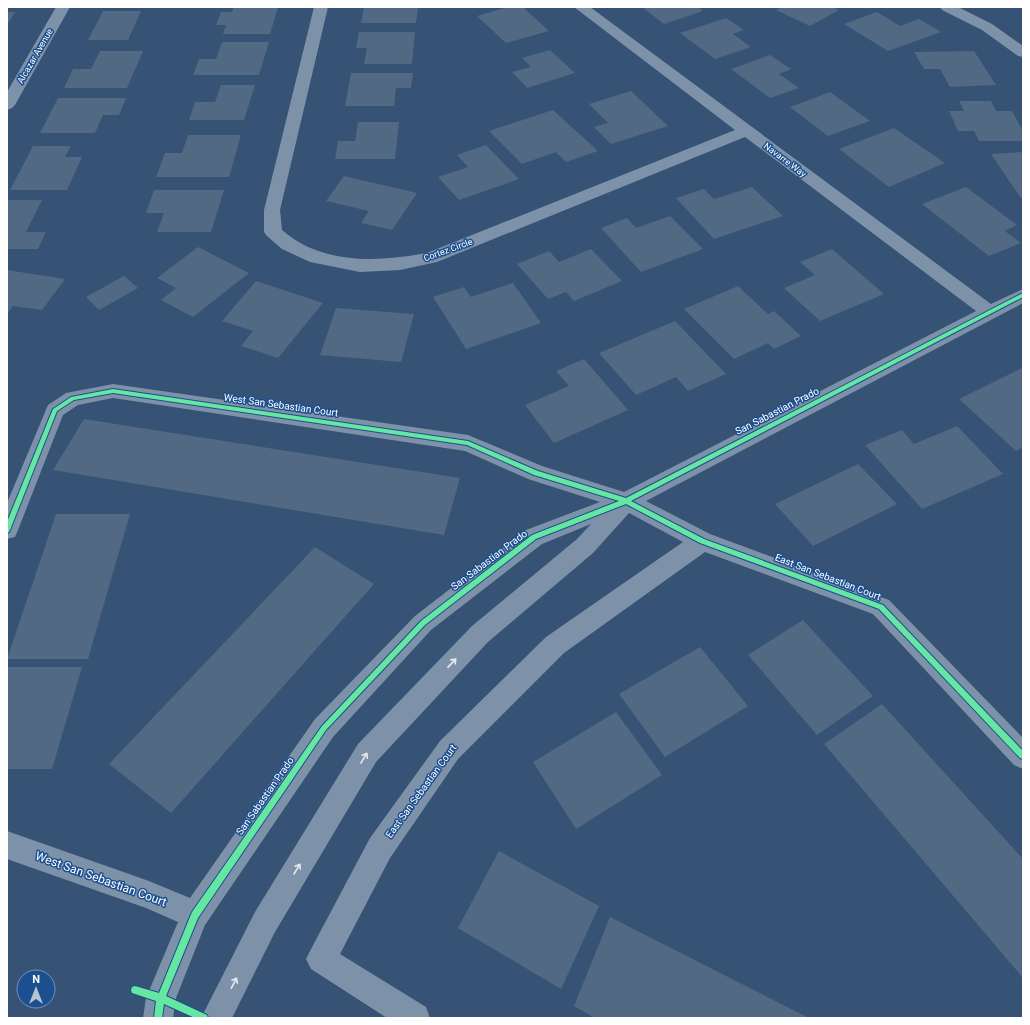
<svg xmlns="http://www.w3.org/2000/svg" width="1030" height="1025" font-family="Roboto,sans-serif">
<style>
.building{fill:#526984}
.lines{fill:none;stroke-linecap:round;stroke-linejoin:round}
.minor{fill:#7d92a8;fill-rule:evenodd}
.cycleway-casing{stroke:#1b4f8f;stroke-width:2}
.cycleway{fill:#66e7a1;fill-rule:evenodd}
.oneway{stroke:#e5e9ee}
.labels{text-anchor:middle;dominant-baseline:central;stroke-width:3;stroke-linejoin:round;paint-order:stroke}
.far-street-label{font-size:9px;fill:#fff;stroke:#1b4f8f}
.street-label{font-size:10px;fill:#fff;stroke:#1b4f8f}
.near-street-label{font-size:12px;fill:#fff;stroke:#1b4f8f}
</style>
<rect width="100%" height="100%" fill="#365274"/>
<!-- building -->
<g class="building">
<polygon points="234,7 278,7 270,34 223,34 226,25 216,25 221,12 232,12"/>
<polygon points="364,7 418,8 416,23 361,23"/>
<polygon points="508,7 523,7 549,31 506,43 477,16"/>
<polygon points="642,7 698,7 703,11 664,24"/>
<polygon points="782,7 833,7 839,10 810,26 776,10"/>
<polygon points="103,11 141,11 128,40 88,40"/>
<polygon points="7,12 15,12 7,25"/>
<polygon points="877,12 900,26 919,19 941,32 888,51 844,24"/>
<polygon points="726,18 744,30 733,34 751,47 715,59 680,33"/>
<polygon points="359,32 415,32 412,64 364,64 367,48 356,48"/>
<polygon points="222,42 269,42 259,75 193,75 199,59 216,59"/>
<polygon points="550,50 575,73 527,88 512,72 531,67 522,58"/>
<polygon points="100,51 143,51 127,88 64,88 73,69 91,69"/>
<polygon points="974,51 996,85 950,87 940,69 924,69 914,52"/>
<polygon points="770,55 791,69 779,74 799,88 770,98 731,69"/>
<polygon points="351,73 413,73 411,88 396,88 394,106 345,106"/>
<polygon points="221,85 255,85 244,120 189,120 195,102 215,102"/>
<polygon points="631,91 668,126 611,144 594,127 608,123 589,104"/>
<polygon points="830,92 870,121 828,136 790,107"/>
<polygon points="58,98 126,98 119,115 103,115 95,133 40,133"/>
<polygon points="959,101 991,101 996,111 1012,111 1023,131 1023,141 979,141 974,131 958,131 949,111 964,111"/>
<polygon points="553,110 598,151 566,162 556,152 522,164 489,131"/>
<polygon points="358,122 399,122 395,159 335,159 338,141 355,141"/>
<polygon points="894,128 945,163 889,187 839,149"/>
<polygon points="188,135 241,135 229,177 156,177 165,153 182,153"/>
<polygon points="486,145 519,179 459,200 438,177 468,167 457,155"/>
<polygon points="33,146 71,146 65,157 82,157 67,190 10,190"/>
<polygon points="1023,152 1023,197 1020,197 991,154"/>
<polygon points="344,176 417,193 392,230 361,223 369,211 326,201"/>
<polygon points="752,187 783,216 714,239 676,198 704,189 714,199"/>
<polygon points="966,187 1017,225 1005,231 1021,243 989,256 922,204"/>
<polygon points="154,190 224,190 211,232 157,232 164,213 146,213"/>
<polygon points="7,200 42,200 26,232 46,232 38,249 7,249"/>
<polygon points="670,216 703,249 641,272 601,228 627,218 636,228"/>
<polygon points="198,247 249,273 193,317 161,300 176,288 157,278"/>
<polygon points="591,249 622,281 574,301 566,292 548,299 517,264 549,251 559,262"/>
<polygon points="832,249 884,294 820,321 784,288 815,275 800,262"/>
<polygon points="7,270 65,279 42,310 13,306 7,314"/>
<polygon points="124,276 138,288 99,310 86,297"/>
<polygon points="256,281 323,303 278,358 241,346 253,331 222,321"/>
<polygon points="513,283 541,323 466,349 433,297 464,287 471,297"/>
<polygon points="738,286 768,314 774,311 801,336 774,349 768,343 734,359 684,309"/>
<polygon points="336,308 414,314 401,362 320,355"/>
<polygon points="675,321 726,374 688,391 676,377 636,395 599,353"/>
<polygon points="584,359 628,410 554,443 525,405 569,386 556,371"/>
<polygon points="1022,368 1023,447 1016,451 959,399"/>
<polygon points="84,419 460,478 444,535 53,470"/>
<polygon points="957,426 1003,474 922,509 865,445 902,430 914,444"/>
<polygon points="858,464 897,504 813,546 775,504"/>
<polygon points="56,514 130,514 88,659 7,659"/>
<polygon points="315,547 374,584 171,813 109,764"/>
<polygon points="803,620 873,696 817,735 748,655"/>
<polygon points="700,647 748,706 665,757 619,694"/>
<polygon points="7,667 82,667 52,769 7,769"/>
<polygon points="882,704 1023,859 1023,978 824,744"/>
<polygon points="616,712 662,775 576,829 533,762"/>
<polygon points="499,851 599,906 561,989 458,928"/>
<polygon points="610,917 809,1018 595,1018 574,1006"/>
</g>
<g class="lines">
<!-- minor -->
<g class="minor">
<polygon points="56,7 70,7 15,105 12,108 7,110 7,92"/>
<path d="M314 7H328L280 210 282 230C322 265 377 262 427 253L735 130 574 7H590L991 304 1023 289V303L646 501 710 534 889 600 1023 738V769L1014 765 873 614 705 552 564 653 458 759 390 858 340 954 426 1007 430 1018H387L311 969 306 959 311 949 370 838 440 741 546 637 683 542 629 513 593 553 488 642 376 762 275 932 232 1018H201L255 912 358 744 472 626 577 539 591 524 542 544 431 630 333 737 205 925 176 998 173 1018H143L146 998 178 922 146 908 7 859V831L149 881 190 898 315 719 415 616 526 530 600 502 528 479 465 451 113 398 78 405 63 415 18 530 15 537 7 539V503L48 405 66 393 113 384 468 435 542 466 624 492 976 311 745 137 437 262 400 270 360 272 310 262 282 249 267 236 264 232V210Z"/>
<polygon points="940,7 958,7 992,24 1023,46 1023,57 1018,56 982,30 942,10"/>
</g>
<!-- cycleway casing -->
<g class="cycleway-casing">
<polygon id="cycleway" points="1023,293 1023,297 631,501 704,539 883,605 1023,751 1023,759 1020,758 879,609 700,543 626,504 536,539 425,625 326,730 198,918 166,996 207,1015 208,1018 195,1018 164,1004 162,1018 154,1018 156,1001 132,993 131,990 132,987 135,986 159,993 192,912 322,726 421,621 532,535 619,501 534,475 467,445 113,393 74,400 57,411 10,530 9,532 7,533 7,522 53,409 71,397 113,389 468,441 538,471 626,498"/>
</g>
<!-- cycleway -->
<use href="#cycleway" class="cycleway"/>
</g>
<!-- one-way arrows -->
<defs><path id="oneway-shaft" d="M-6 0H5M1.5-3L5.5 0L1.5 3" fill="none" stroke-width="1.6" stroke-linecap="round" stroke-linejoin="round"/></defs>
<g class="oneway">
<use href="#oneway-shaft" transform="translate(452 663) rotate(-47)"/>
<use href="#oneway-shaft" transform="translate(364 758) rotate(-58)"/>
<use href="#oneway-shaft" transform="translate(297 869) rotate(-59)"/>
<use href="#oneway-shaft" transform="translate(234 983) rotate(-63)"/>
</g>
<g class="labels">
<!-- far-street labels -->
<g class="far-street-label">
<text transform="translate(35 56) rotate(-60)">Alcazar Avenue</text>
<text transform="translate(785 160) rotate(37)">Navarre Way</text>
<text transform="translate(448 250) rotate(-20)">Cortez Circle</text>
</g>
<!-- street labels -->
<g class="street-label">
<text transform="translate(281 405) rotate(8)">West San Sebastian Court</text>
<text transform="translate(777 411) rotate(-27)">San Sabastian Prado</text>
<text transform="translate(489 560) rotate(-37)">San Sabastian Prado</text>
<text transform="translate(828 577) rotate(21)">East San Sebastian Court</text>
<text transform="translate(421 791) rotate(-54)">East San Sebastian Court</text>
<text transform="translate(265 796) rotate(-55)">San Sabastian Prado</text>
</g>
<!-- near-street labels -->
<g class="near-street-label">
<text transform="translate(101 879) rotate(20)">West San Sebastian Court</text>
</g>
</g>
<!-- border -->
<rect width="1030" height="1025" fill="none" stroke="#ffffff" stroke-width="16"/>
<!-- north arrow -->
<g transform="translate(36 989)"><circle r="19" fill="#1b4f8f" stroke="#7695bc"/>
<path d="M0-3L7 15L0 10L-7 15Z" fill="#b9c2ce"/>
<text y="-6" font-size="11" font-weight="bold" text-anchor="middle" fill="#ffffff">N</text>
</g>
</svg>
